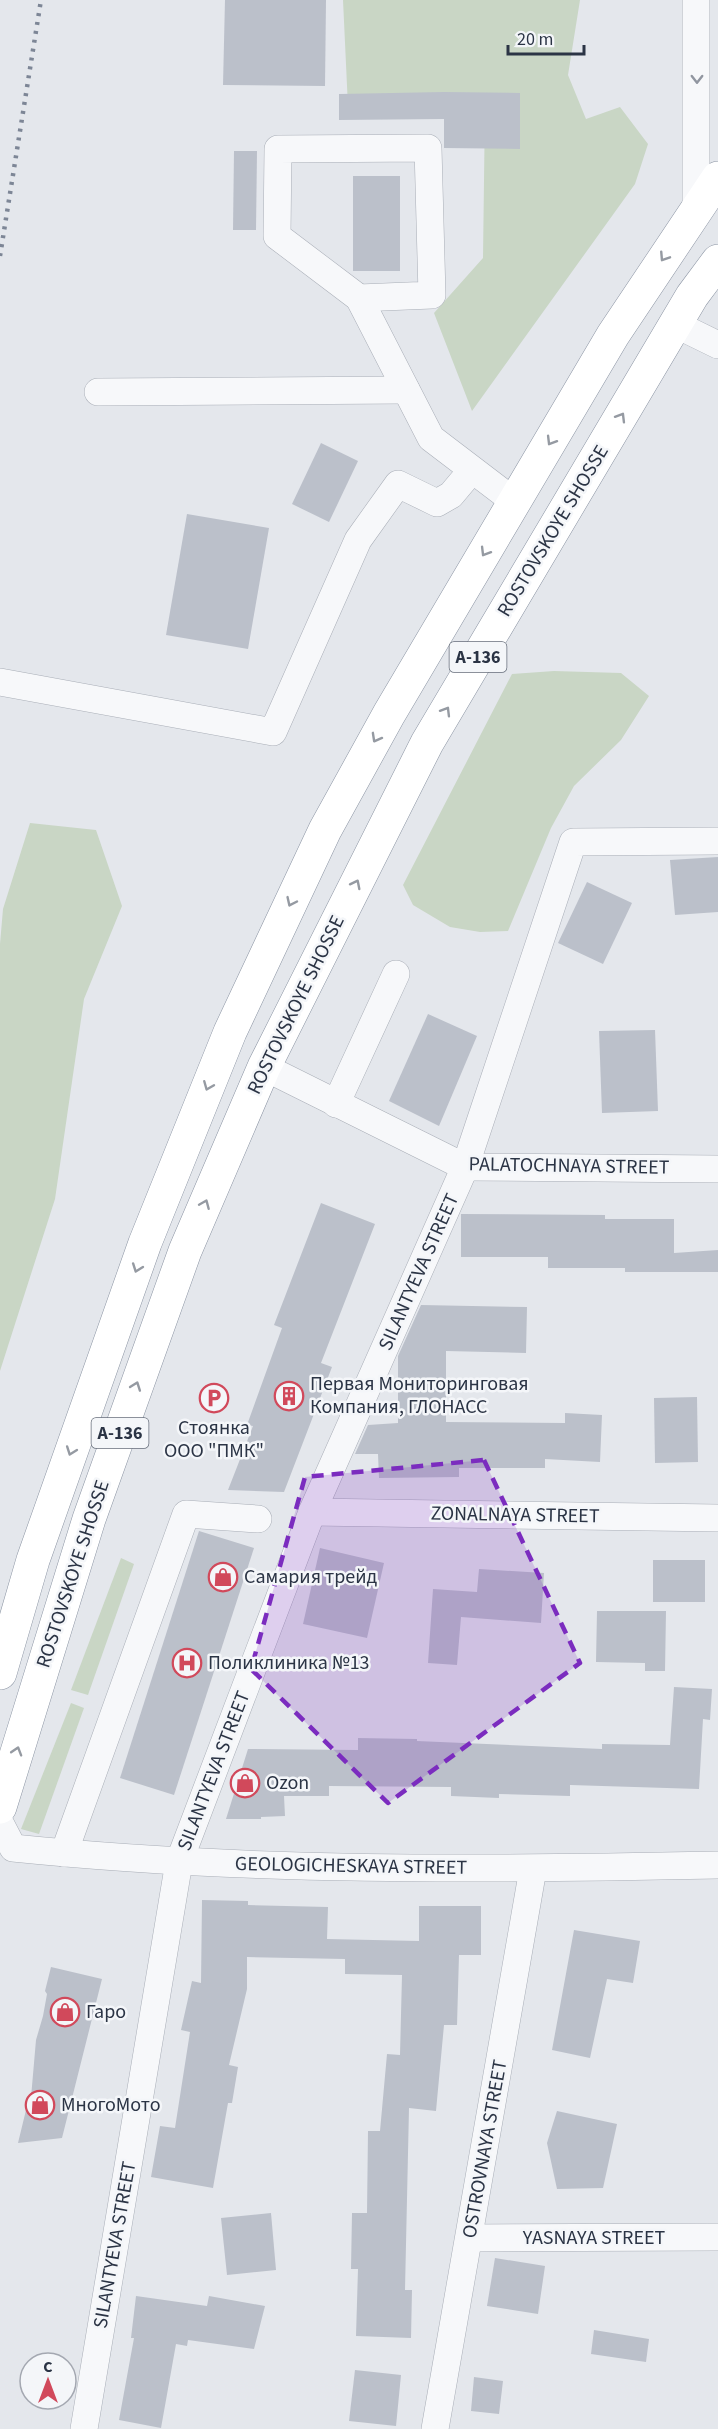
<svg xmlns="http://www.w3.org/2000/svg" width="718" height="2429" font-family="'Source Sans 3',sans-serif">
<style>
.green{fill:#c9d6c5}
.building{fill:#bbc0ca}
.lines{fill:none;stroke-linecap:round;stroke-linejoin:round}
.minor-casing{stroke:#a9aeb7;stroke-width:28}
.highway-casing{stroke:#8b94a3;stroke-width:34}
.minor{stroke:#f7f8fa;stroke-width:27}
.highway{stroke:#fff;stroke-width:33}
.rail{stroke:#7d8696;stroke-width:4.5;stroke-dasharray:3 6;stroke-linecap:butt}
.oneway{stroke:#9196a0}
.oneway2{stroke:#959aa2}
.marked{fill:#7b2cbf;fill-opacity:0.2;stroke:#7b2cbf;stroke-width:4.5;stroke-dasharray:12 8;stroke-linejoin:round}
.labels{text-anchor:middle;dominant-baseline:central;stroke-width:5;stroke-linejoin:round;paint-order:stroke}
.shield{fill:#f4f6f9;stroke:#676e7b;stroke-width:1.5}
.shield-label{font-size:18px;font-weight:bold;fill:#2b3445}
.street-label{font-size:20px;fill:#2b3445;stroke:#f4f6f9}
.poi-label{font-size:20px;fill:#2b3445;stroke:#f4f6f9;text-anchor:start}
</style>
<rect width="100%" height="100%" fill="#e4e7ec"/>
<!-- green -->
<g class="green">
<polygon points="343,0 580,0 568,75 586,119 620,107 648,144 635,184 472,411 434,313 483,258 485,104 348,107"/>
<polygon points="554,671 621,673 649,696 621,740 574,786 551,828 508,931 480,932 450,927 413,905 403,885 512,674"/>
<polygon points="30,823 96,830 122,906 84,999 55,1199 0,1371 0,944 3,909"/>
<polygon points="121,1558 134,1564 88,1695 71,1690"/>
<polygon points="71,1703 84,1708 39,1834 21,1829"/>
</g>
<!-- building -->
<g class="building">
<polygon points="225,0 326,0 325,86 223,85"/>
<polygon points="444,92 520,93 520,149 444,148 444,119 339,120 339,94"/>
<polygon points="234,151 257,151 256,230 233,230"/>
<rect x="353" y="176" width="47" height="95"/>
<polygon points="321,443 358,461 329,522 292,504"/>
<polygon points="187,514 269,528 248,649 166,635"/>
<polygon points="718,857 718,912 675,915 670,860"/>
<polygon points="587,882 632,903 603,964 558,943"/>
<polygon points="428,1014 477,1036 439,1126 389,1101"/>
<polygon points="655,1030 658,1111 602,1113 599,1031"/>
<polygon points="321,1203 375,1224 321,1363 332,1367 284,1492 228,1490 253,1426 247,1425 282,1328 274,1325"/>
<polygon points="461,1214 605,1215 605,1219 674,1219 674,1253 718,1250 718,1272 625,1272 625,1268 548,1268 548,1257 461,1257"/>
<polygon points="421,1305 527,1307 526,1353 446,1351 446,1422 565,1423 565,1413 602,1415 600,1462 545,1459 545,1468 459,1468 459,1477 379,1478 378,1454 355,1454 368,1425 398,1423 398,1356"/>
<polygon points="697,1397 698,1462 655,1463 654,1398"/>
<polygon points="199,1531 254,1548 174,1795 120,1778"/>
<polygon points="320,1548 384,1563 367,1638 303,1624"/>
<rect x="653" y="1560" width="52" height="42"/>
<polygon points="479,1569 544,1573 541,1623 461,1617 457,1665 428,1663 433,1589 477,1592"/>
<polygon points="597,1611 666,1611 665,1671 645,1671 645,1663 596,1662"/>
<polygon points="674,1687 712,1689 710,1720 703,1719 699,1789 570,1785 570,1796 499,1794 499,1798 451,1796 451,1787 329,1786 329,1796 284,1796 285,1816 261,1817 261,1819 226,1819 248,1749 358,1750 358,1738 417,1739 417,1741 602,1749 602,1744 670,1745"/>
<polygon points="202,1900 248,1901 248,1905 328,1907 327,1939 419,1941 419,1906 481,1906 481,1955 459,1955 457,2025 444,2025 436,2111 409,2108 405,2290 412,2290 411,2338 356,2336 358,2269 351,2269 352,2213 367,2213 368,2131 380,2131 387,2054 400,2055 402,1975 345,1974 345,1959 247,1957 247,1989 229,2065 238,2067 232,2103 228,2103 213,2188 151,2177 160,2126 175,2128 190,2032 181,2030 192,1981 201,1983"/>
<polygon points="574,1930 640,1941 633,1983 607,1979 590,2058 552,2050"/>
<polygon points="51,1967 102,1979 62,2138 18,2143 26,2110 30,2109 36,2040 43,2016 47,1994 45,1991"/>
<polygon points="557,2111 617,2124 603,2188 557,2189 547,2143"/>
<polygon points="271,2213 276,2270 227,2275 221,2218"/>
<polygon points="495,2258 545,2266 538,2314 487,2306"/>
<polygon points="136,2296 207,2306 209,2296 265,2306 254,2349 188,2340 187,2346 176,2344 161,2428 119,2420 134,2338 131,2338"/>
<polygon points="594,2330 649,2339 646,2362 591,2354"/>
<polygon points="355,2370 401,2375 396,2426 349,2421"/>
<polygon points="474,2377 503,2381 499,2414 471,2411"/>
</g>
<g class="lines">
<!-- minor casing -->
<g class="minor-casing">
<g id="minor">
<polygon points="428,148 432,295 359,298 277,236 278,149"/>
<polyline points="696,208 696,0"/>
<polyline points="359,298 431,438 515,502"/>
<polyline points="675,324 718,345"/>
<polyline points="98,392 406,390"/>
<polyline points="0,682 273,732 358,540 398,484 437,503 451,495 472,470"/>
<polyline points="264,1067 465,1167 718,1169"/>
<polyline points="336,1104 396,974"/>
<polyline points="312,1512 718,1518"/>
<path d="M0 1823 13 1848C247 1872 483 1870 718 1865"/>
<polyline points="64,1853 186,1514 258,1519"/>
<polyline points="470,2238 718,2237"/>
<polyline points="84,2429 179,1862 312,1512 465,1167 573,842 718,841"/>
<polyline points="435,2429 533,1869"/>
</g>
</g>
<!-- highway casing -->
<g class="highway-casing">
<g id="highway">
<polyline points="0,1673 33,1560 145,1243 230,1032 325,830 389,714 613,335 718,178"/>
<polyline points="0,1807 89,1519 185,1251 264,1067 427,743 692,296 718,261"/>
</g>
</g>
<!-- minor -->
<use href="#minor" class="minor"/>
<!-- highway -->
<use href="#highway" class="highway"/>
<!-- rail -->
<polyline class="rail" points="0,256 41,0"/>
</g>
<!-- one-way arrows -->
<defs><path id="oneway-chevron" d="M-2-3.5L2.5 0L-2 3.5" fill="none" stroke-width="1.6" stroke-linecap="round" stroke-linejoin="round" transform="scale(1.5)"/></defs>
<use class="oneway" href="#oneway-chevron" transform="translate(697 79) rotate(90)"/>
<g class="oneway2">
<use href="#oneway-chevron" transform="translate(664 257) rotate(123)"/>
<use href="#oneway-chevron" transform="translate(621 417) rotate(-59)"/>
<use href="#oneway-chevron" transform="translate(551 441) rotate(121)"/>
<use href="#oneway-chevron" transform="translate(485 552) rotate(121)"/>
<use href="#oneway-chevron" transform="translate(446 711) rotate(-59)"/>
<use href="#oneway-chevron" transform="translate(376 738) rotate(119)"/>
<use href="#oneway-chevron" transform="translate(356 884) rotate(-63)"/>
<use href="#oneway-chevron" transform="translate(291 902) rotate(115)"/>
<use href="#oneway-chevron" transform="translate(208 1086) rotate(112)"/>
<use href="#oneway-chevron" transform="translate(205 1204) rotate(-67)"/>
<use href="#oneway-chevron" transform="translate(137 1268) rotate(110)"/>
<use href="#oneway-chevron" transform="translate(136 1386) rotate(-70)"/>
<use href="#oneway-chevron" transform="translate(71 1451) rotate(110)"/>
<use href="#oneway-chevron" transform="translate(17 1751) rotate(-73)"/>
</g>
<!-- marked area -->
<path class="marked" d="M484 1460 580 1663 388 1803 251 1669 305 1477Z"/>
<!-- icons -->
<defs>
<g id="building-ring" transform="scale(1.5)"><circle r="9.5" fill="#f4f6f9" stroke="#d1495b" stroke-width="1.5"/><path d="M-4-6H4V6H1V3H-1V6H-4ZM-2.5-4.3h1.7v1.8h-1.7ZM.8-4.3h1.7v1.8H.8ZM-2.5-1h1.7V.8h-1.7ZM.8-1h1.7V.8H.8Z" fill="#d1495b"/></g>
<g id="parking-ring" transform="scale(1.5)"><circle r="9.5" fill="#f4f6f9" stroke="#d1495b" stroke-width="1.5"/><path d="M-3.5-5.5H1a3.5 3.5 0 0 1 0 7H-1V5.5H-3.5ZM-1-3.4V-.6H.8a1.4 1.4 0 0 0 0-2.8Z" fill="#d1495b"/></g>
<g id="shop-ring" transform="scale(1.5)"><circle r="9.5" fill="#f4f6f9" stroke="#d1495b" stroke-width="1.5"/><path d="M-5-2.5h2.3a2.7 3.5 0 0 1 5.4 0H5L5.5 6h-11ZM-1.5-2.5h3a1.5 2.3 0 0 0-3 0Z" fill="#d1495b"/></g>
<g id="hospital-ring" transform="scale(1.5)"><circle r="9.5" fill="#f4f6f9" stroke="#d1495b" stroke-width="1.5"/><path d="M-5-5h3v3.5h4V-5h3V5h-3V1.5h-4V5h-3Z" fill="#d1495b"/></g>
</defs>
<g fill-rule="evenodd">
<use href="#building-ring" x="289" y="1396"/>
<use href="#parking-ring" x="214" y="1398"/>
<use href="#shop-ring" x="223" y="1577"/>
<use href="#hospital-ring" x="187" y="1663"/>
<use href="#shop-ring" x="245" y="1783"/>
<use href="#shop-ring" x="65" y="2012"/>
<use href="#shop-ring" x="40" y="2105"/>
</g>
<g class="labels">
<!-- shield labels -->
<g class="shield">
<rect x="449.5" y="642" width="57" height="30" rx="4.5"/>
<rect x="91.5" y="1418" width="57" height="30" rx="4.5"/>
</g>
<g class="shield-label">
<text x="478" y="657">А-136</text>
<text x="120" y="1433">А-136</text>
</g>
<!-- street labels -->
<g class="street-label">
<text transform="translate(553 531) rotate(-59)">ROSTOVSKOYE SHOSSE</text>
<text transform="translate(296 1005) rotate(-64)">ROSTOVSKOYE SHOSSE</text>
<text transform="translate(569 1166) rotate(1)">PALATOCHNAYA STREET</text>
<text transform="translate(419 1272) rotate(-66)">SILANTYEVA STREET</text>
<text transform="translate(515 1515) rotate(1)">ZONALNAYA STREET</text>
<text transform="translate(73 1574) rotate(-72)">ROSTOVSKOYE SHOSSE</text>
<text transform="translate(214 1771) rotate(-69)">SILANTYEVA STREET</text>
<text transform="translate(351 1866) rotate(1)">GEOLOGICHESKAYA STREET</text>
<text transform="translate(485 2149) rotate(-80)">OSTROVNAYA STREET</text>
<text x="594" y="2238">YASNAYA STREET</text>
<text transform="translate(115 2245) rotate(-80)">SILANTYEVA STREET</text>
</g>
<!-- poi labels -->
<g class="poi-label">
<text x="310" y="1384">Первая Мониторинговая<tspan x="310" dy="23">Компания, ГЛОНАСС</tspan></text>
<text x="214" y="1428" text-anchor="middle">Стоянка<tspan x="214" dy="23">ООО "ПМК"</tspan></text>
<text x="244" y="1577">Самария трейд</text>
<text x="208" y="1663">Поликлиника №13</text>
<text x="266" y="1783">Ozon</text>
<text x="86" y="2012">Гаро</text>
<text x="61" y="2105">МногоМото</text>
</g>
</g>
<!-- north arrow -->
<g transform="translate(48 2381)"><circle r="28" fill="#f4f6f9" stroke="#a4a8b1" stroke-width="1.5"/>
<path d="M0-4.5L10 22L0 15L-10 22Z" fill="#d1495b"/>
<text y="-9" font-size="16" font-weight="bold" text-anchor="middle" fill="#2b3445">С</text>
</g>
<!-- scale -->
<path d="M508 45v9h76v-9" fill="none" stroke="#2b3445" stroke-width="3"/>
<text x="517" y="45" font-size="18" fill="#2b3445" stroke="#f4f6f9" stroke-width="4.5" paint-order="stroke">20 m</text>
</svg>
